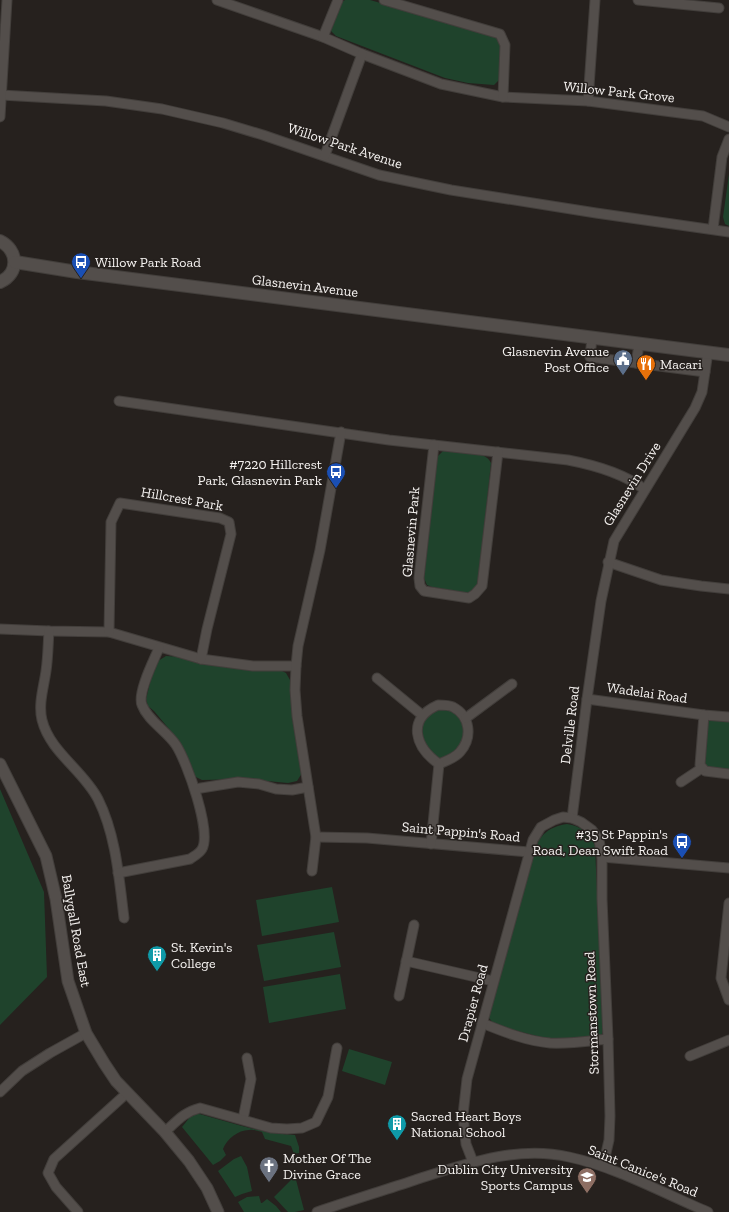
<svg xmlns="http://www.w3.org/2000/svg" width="729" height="1212" font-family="'Zilla Slab',serif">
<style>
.green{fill:#1f432c}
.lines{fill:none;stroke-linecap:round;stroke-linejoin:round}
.minor-casing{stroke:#423e3b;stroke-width:11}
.tertiary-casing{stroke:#423e3b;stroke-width:13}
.secondary-casing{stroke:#423e3b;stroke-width:14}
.minor{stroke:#534e4b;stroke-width:9}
.tertiary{stroke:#534e4b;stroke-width:11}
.secondary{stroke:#534e4b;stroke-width:12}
.labels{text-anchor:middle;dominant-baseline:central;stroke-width:3;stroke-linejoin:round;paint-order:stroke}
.street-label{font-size:14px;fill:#f7f4f2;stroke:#26211e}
.poi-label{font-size:14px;fill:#f7f4f2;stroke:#26211e;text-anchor:start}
</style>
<rect width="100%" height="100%" fill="#26211e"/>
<!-- green -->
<g class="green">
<polygon points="345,0 370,0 496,36 503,47 500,79 494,85 468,83 445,78 336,36 331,31 342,2"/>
<polygon points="729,174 729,226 725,224 723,217"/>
<path d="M447 450C459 452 486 450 491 463L478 585 472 591 467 593 432 587 427 585 424 578 436 458 443 451Z"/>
<polygon points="166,656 183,657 278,669 286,673 290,680 292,687 292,717 302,773 297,781 288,783 245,779 202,780 194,776 180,742 154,711 148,706 146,699 151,679 158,661"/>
<path d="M436 709C441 709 448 708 452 711 477 724 463 757 438 759L421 740C421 720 420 720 436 709Z"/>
<polygon points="709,718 729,720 729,770 708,768 703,764"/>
<polygon points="0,789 44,892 47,977 0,1025"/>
<path d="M567 824C581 826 590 833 595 846L603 1031 601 1036 552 1040 510 1029 492 1022 488 1016 534 849C542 833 549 827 567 824Z"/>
<polygon points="332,887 339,922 262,936 256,900"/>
<polygon points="334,932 341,967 264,981 257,945"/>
<polygon points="340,974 346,1009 269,1023 263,987"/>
<polygon points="349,1049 392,1062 385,1085 342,1071"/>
<path d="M196 1113C229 1122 262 1134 295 1135L299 1147V1153L294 1154 291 1146 265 1139 262 1132C258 1131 253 1129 249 1130 238 1130 227 1139 223 1149L226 1155 220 1161 213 1165 182 1127 190 1117Z"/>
<polygon points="241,1156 247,1167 252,1191 242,1194 235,1197 218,1171 234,1159"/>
<polygon points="295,1176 304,1210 295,1212 288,1212 274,1197"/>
<polygon points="259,1196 261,1203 262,1203 267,1199 276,1206 281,1212 244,1212 238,1202 247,1197"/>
</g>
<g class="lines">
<!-- minor casing -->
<g class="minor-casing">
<g id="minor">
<polyline points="217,0 323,37 362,54 441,84 503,97 588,101 703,116 729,127"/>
<polyline points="384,0 500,34 505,45 503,97"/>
<polyline points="638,0 719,8"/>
<polyline points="323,37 338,0"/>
<polyline points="1,95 106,101 162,109 223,123 263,135 379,175 451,190 596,213 729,232"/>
<polyline points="588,101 595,0"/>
<polyline points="0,117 7,0"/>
<polyline points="325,155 362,54"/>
<polyline points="713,229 722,157 729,139"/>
<polyline points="592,338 590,357 705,372"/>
<polyline points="636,363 639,345"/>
<path d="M119 401 389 440 568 460C594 465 623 473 644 489"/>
<polyline points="434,445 419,578 420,586 424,591 469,598 475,594 482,586 498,452"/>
<polyline points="608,562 661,580 701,586 729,589"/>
<polyline points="0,629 49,631 109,632 201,659 253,666 296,666"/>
<path d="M49 631C48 645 48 658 46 671 44 686 38 704 42 720 50 752 83 770 98 799 116 835 119 878 124 918"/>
<polyline points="109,632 111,522 120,503 220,518 229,522 231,534 207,629 201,659"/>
<polyline points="377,678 422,715"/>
<polyline points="587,699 704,715 729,717"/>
<path d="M438 705C443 705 449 705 453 707 470 716 473 737 460 752 455 758 446 761 439 764 415 747 406 719 438 705Z"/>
<polyline points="704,715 700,765 705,771 729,774"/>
<polyline points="466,718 512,684"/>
<polyline points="681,782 702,768"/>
<polyline points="195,789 238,782 259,784 276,789 292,790 308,787"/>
<polyline points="572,818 587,699 601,601 614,541 695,408 702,392 708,352"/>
<polyline points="316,837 367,838 529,852"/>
<polyline points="431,844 439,764"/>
<polyline points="602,857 729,868"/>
<polyline points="312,871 316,837 297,716 295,690 296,666 298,646 320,550 341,432"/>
<path d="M118 873 190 859C194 856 199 854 202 849 212 832 187 762 176 745 167 731 148 721 142 705 137 693 154 660 159 648"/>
<polyline points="729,903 721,978 729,1000"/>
<polyline points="406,961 493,981"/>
<polyline points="399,996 414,925"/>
<path d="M482 1023C504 1032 527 1041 550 1043 570 1044 589 1041 608 1039"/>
<polyline points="690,1056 729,1040"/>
<polyline points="0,1092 22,1071 50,1053 86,1033"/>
<polyline points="243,1119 251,1079 247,1058"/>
<path d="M165 1132C177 1121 184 1112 200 1108L271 1128 287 1129 302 1128 316 1122 328 1097 337 1048"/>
<polyline points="473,1162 466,1144 463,1115 467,1079 533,840 541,827 554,820 563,817 572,818 581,822 592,830 599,840 602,857 602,899 608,1039 610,1116 609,1140 603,1166"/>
<polyline points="78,1212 56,1187 48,1173 54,1159 127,1093"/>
<path d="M317 1212C349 1201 382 1191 415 1180 465 1164 517 1145 569 1157 616 1167 663 1193 708 1212"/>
</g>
</g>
<!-- tertiary casing -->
<g class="tertiary-casing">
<polyline id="tertiary" points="0,764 46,856 56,899 68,981 86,1033 104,1063 116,1081 165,1132 189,1161 207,1188 218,1212"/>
</g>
<!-- secondary casing -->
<g class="secondary-casing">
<g id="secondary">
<path d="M0 241C18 250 20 273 0 282"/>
<polyline points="15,262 77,272 729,355"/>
</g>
</g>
<!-- minor -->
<use href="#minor" class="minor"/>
<!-- tertiary -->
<use href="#tertiary" class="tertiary"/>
<!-- secondary -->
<use href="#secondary" class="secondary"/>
</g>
<!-- icons -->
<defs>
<g id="bus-pin" transform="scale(1)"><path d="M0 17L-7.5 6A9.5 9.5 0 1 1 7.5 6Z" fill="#1a4fb4" stroke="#26211e"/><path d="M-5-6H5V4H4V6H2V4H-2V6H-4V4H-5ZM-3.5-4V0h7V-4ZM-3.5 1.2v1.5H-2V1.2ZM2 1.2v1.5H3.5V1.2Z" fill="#fff"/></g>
<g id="civic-pin" transform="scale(1)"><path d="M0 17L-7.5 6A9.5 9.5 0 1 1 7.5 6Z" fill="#5c6f8a" stroke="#26211e"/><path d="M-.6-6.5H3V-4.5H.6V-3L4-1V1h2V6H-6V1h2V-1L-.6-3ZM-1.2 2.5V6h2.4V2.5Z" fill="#fff"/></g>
<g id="restaurant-pin" transform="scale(1)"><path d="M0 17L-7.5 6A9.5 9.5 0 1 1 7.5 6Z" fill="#e8710a" stroke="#26211e"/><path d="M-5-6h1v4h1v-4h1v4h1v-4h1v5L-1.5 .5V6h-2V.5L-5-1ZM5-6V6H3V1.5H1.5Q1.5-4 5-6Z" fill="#fff"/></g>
<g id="building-pin" transform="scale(1)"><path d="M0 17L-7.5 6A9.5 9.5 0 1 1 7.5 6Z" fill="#0f9aa8" stroke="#26211e"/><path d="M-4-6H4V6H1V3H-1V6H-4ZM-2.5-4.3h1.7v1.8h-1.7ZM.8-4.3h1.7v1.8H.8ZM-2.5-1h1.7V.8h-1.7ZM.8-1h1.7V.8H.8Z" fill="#fff"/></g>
<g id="church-pin" transform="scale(1)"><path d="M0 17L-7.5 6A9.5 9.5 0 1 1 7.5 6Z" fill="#6b7280" stroke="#26211e"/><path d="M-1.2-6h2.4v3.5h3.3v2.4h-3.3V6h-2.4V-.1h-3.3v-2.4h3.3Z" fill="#fff"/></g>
<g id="university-pin" transform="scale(1)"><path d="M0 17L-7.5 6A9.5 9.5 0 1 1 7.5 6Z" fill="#8d6e63" stroke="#26211e"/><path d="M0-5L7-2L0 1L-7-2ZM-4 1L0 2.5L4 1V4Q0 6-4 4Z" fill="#fff"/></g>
</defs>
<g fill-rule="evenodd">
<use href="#bus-pin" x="81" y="262"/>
<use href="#civic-pin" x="623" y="359"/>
<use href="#restaurant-pin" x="646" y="364"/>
<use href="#bus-pin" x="336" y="472"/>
<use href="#bus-pin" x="682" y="842"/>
<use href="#building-pin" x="157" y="955"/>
<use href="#building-pin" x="397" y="1124"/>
<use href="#church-pin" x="269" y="1166"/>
<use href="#university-pin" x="587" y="1177"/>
</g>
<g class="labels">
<!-- street labels -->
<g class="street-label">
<text transform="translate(619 92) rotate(6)">Willow Park Grove</text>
<text transform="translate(345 146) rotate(18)">Willow Park Avenue</text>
<text transform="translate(305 286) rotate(7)">Glasnevin Avenue</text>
<text transform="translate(632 484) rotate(-58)">Glasnevin Drive</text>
<text transform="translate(182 499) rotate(10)">Hillcrest Park</text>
<text transform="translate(411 532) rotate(-85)">Glasnevin Park</text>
<text transform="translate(647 693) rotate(8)">Wadelai Road</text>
<text transform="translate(570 725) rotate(-83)">Delville Road</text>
<text transform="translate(461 832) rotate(5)">Saint Pappin's Road</text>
<text transform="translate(76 931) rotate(80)">Ballygall Road East</text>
<text transform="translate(473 1003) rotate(-75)">Drapier Road</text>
<text transform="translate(592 1013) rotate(-92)">Stormanstown Road</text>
<text transform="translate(643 1171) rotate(22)">Saint Canice's Road</text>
</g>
<!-- poi labels -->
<g class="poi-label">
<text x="95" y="262">Willow Park Road</text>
<text x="609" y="351" text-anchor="end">Glasnevin Avenue<tspan x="609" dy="16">Post Office</tspan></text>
<text x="660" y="364">Macari</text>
<text x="322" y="464" text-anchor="end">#7220 Hillcrest<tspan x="322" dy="16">Park, Glasnevin Park</tspan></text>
<text x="668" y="834" text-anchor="end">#35 St Pappin's<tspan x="668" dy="16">Road, Dean Swift Road</tspan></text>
<text x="171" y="947">St. Kevin's<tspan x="171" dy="16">College</tspan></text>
<text x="411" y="1116">Sacred Heart Boys<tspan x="411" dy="16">National School</tspan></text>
<text x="283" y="1158">Mother Of The<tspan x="283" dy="16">Divine Grace</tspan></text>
<text x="573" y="1169" text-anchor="end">Dublin City University<tspan x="573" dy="16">Sports Campus</tspan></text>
</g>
</g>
</svg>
